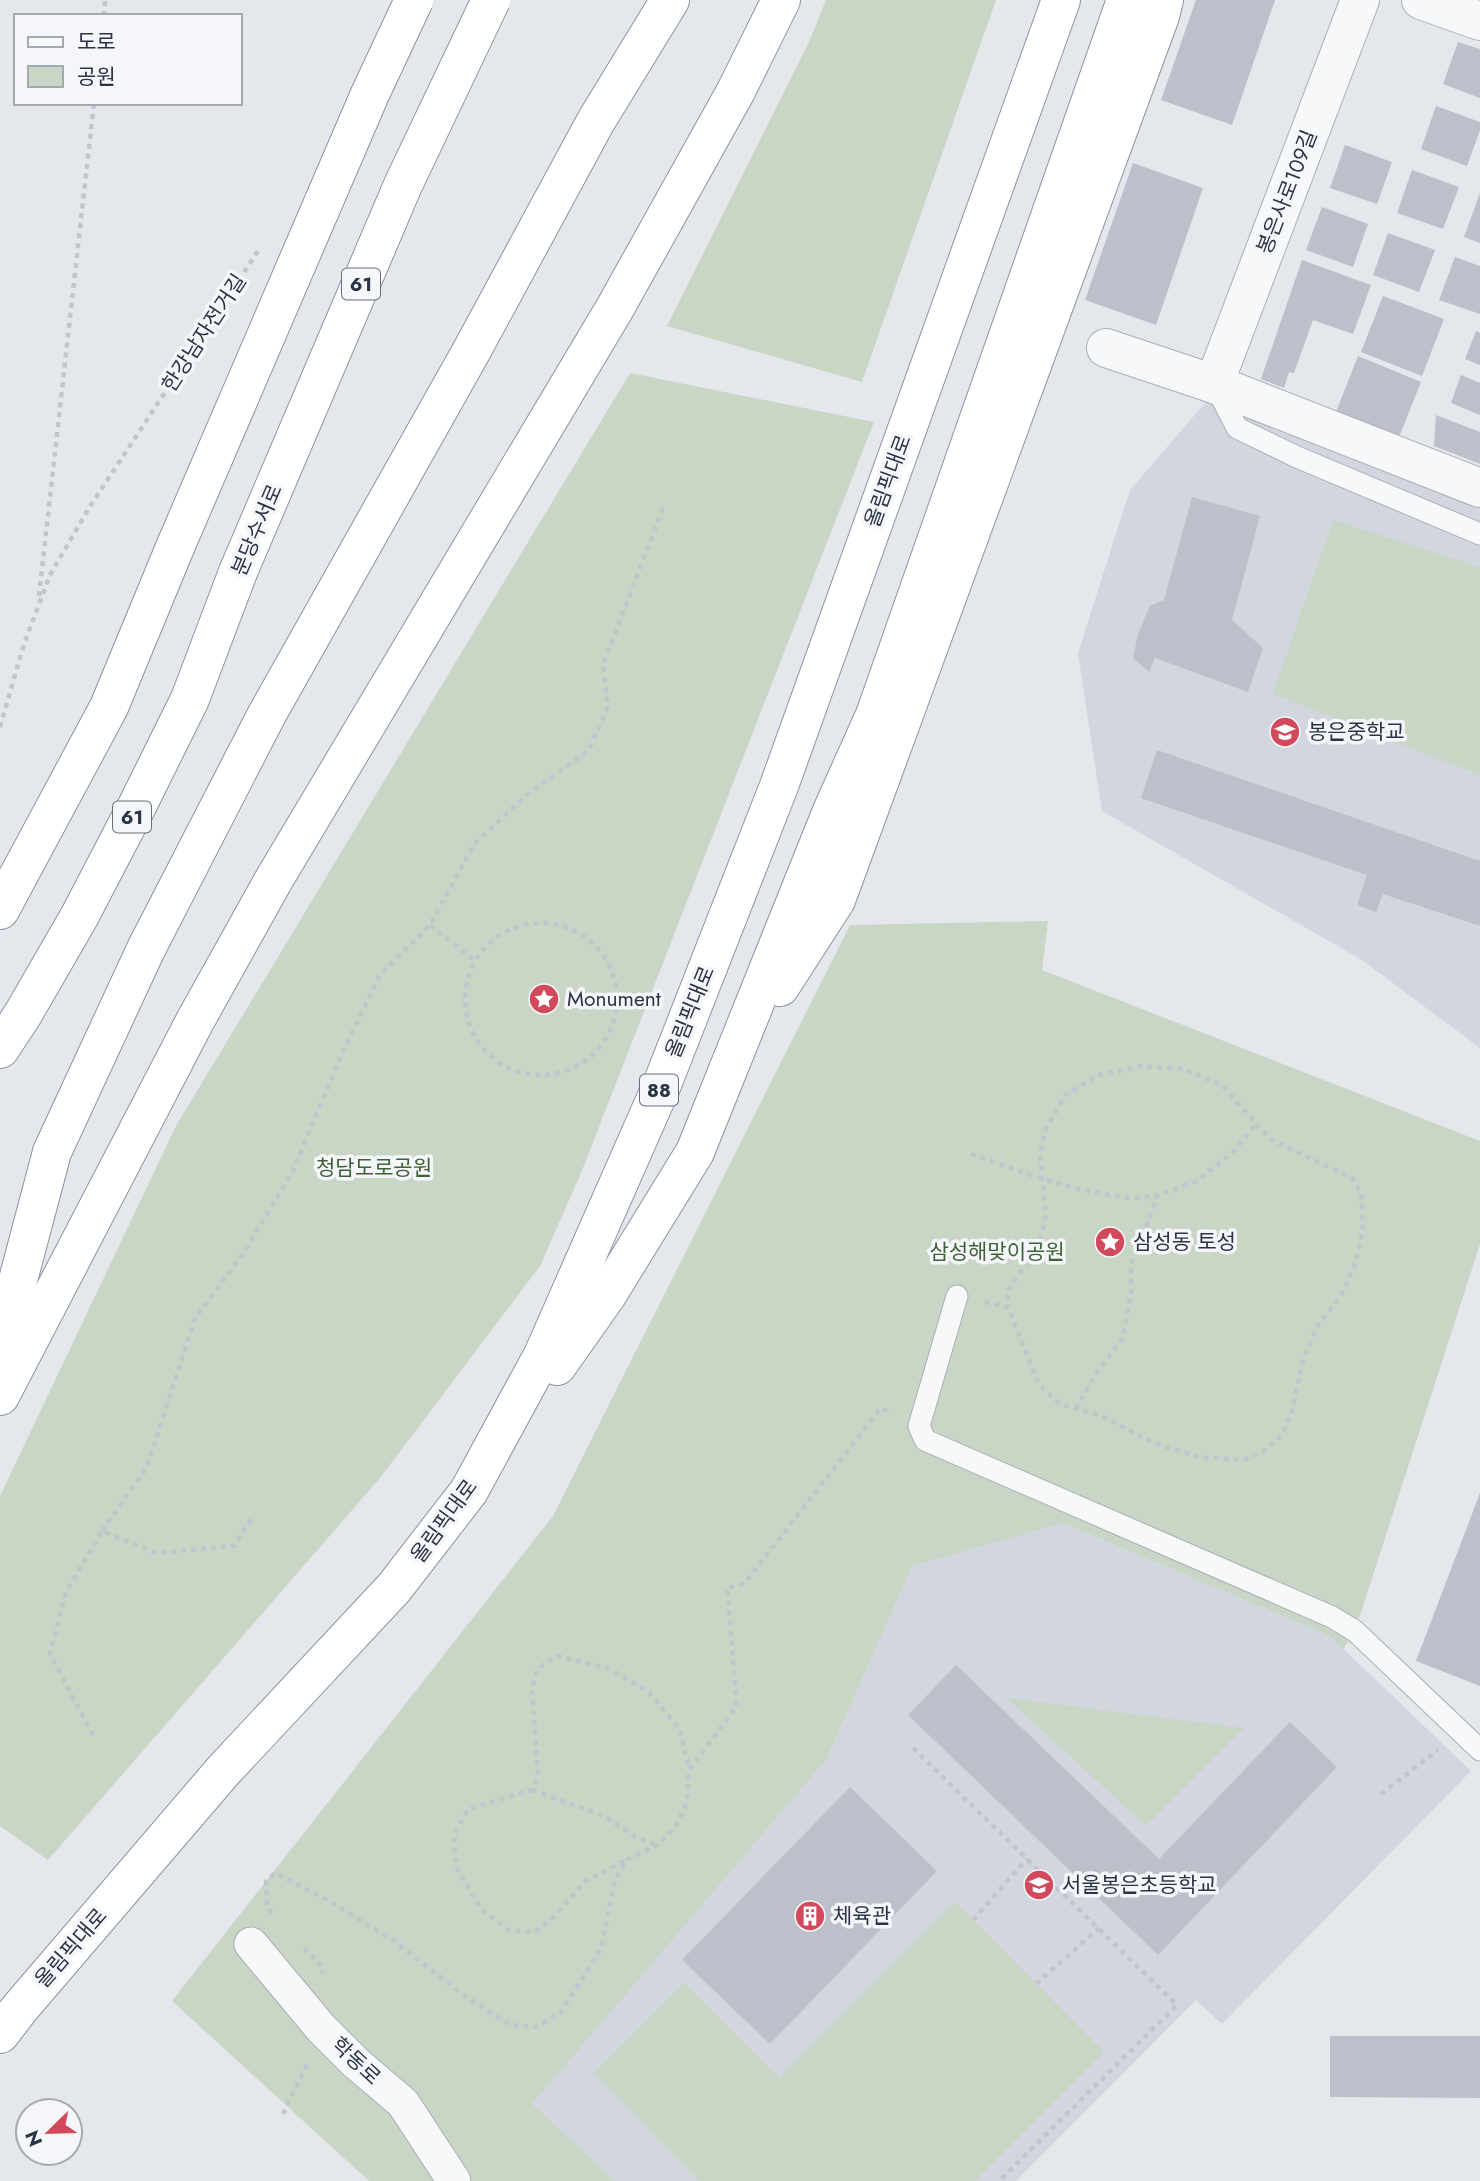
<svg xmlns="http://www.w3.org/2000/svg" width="1480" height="2181" font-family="Jost,'Noto Sans KR',sans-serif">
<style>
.built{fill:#d2d6de}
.green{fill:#c9d6c5}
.building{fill:#bbc0ca}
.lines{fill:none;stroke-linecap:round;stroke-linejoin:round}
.service-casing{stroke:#a9aeb7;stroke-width:23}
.pedestrian-casing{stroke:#a9aeb7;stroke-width:35}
.minor-casing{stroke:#a9aeb7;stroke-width:40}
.trunk-casing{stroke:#8b94a3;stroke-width:40}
.path{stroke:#c2c5cb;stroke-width:4.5;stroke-dasharray:5 5;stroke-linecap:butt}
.service{stroke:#f7f8fa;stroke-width:21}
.pedestrian{stroke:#f7f8fa;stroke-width:33}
.minor{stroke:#f7f8fa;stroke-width:38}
.trunk{stroke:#fff;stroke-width:38}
.trunk-bridge-casing{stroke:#8b94a3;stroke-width:40;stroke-linecap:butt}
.trunk-bridge{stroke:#fff;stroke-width:38}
.labels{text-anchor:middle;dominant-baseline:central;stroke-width:7;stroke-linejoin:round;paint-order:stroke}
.shield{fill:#f4f6f9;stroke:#676e7b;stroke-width:2}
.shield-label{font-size:19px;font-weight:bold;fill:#2b3445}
.street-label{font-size:21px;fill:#2b3445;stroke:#f4f6f9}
.poi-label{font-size:21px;fill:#2b3445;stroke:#f4f6f9;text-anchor:start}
.park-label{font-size:21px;fill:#3f6138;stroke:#f4f6f9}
</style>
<rect width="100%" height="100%" fill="#e4e7ec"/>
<!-- built -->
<g class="built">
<polygon points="1213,394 1480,503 1480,1048 1362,960 1102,811 1078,653 1130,490"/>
<polygon points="1063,1523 1330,1636 1471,1771 1222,2024 1196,2000 1016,2181 614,2181 531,2104 826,1760 912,1565"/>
</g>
<!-- green -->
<g class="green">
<polygon points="826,0 996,0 862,382 667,326 809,42"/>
<polygon points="630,373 874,422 581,1173 540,1266 380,1478 48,1860 0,1826 0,1496 176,1126"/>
<polygon points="1333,520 1480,567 1480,775 1273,694"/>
<polygon points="1048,921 1042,970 1480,1141 1480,1244 1355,1631 1343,1649 1330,1636 1063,1523 912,1566 826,1760 532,2104 615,2181 369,2181 172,2001 553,1516 850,925"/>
<polygon points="1007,1698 1244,1728 1146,1826"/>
<polygon points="955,1902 1104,2052 975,2181 700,2181 593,2073 684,1982 779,2078"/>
</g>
<!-- building -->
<g class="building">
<polygon points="1196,0 1275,0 1232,125 1161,100"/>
<polygon points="1458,42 1480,49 1480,98 1443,84"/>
<polygon points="1436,106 1480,122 1480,130 1467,166 1421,149"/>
<polygon points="1345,145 1392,162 1377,204 1330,188"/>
<polygon points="1133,163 1203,188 1156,325 1085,300"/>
<polygon points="1412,170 1459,187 1443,229 1397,213"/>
<polygon points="1480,193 1480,243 1464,237"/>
<polygon points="1322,207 1368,224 1353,267 1306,250"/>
<polygon points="1388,233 1435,250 1419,292 1373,275"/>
<polygon points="1455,257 1480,266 1480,314 1439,300"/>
<polygon points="1302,260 1371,285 1353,334 1313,320 1294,373 1289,372 1284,388 1261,379"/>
<polygon points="1383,296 1444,319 1422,376 1361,352"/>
<polygon points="1476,331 1480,333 1480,365 1465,359"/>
<polygon points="1358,356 1421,382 1397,442 1334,417"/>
<polygon points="1461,375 1480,383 1480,415 1451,403"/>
<polygon points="1436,415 1480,432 1480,464 1434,446"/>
<polygon points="1192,497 1260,516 1232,620 1263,648 1248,692 1155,658 1149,672 1133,658 1138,634 1150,606 1164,600"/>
<polygon points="1157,750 1480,861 1480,926 1383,894 1376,912 1357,905 1367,875 1141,798"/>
<polygon points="1480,1493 1480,1686 1416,1661"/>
<polygon points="956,1665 1159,1859 1290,1722 1337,1767 1158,1955 908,1715"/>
<polygon points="850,1787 937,1871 770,2044 682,1960"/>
<polygon points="1330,2036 1480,2036 1480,2098 1330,2097"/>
</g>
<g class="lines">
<!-- service casing -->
<g class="service-casing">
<g id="service">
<polyline points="1215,385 1237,428 1297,457 1480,534"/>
<polyline points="957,1296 919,1426 925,1440 1332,1617 1355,1631 1480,1750"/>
</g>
</g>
<!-- pedestrian casing -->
<g class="pedestrian-casing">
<polyline id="pedestrian" points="251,1944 321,2028 356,2063 403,2103 454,2181"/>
</g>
<!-- minor casing -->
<g class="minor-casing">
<g id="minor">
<polyline points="1421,0 1480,21"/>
<polyline points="1106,348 1214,384 1480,488"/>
<polyline points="1214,384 1360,0"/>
</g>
</g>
<!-- trunk casing -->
<g class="trunk-casing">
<g id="trunk">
<polyline points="0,910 109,707 176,545"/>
<polyline points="780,987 836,900 1160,16 1164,0"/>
<polyline points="0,1049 23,1014 79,917 138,804 190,699 238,572"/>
<polyline points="0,1348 52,1152 146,949 266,716 472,350 596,121 670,0"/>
<polyline points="557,1366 607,1295 695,1152 832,811 875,715 1126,0"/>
<polyline points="0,1396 195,1021 273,881 615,308 736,91 781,0"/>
<polyline points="0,2034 20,2008 223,1771 394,1588 469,1491 543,1355 661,1087 779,786 1061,0"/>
</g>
</g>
<!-- path -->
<g class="path">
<polyline points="104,16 105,0"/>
<polyline points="39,596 94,103"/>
<polyline points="0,727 24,644 50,575 89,508 260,248"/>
<circle cx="541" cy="999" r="76"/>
<polyline points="430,925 475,961"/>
<path d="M971 1154C1022 1172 1075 1192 1130 1198 1138 1199 1148 1196 1157 1195"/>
<polyline points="985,1302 1008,1307 1039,1385 1060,1404 1102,1416 1154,1443 1199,1457 1243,1460 1264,1451 1282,1435 1292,1412 1302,1364 1316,1328 1342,1294 1356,1262 1363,1227 1361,1193 1352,1178 1270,1139 1222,1085 1183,1069 1142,1066 1098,1075 1065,1095 1045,1131 1040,1155 1046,1215 1039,1244 1007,1292 1008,1307"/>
<polyline points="1076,1409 1095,1375 1122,1339 1131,1293 1131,1265 1158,1195 1197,1181 1232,1153 1256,1124"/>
<polyline points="102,1531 147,1467 195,1318 242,1255 293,1171 340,1058 380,975 430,925 474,844 527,795 588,751 608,707 603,665 663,508"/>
<polyline points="93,1735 50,1654 66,1592 102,1531 156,1553 234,1546 254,1515"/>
<polyline points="913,1748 1177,2005 999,2181"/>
<polyline points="532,1790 604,1816 636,1837 656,1845"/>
<polyline points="1381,1794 1438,1750"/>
<polyline points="624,1861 584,1882 556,1915 535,1932 509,1930 483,1911 456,1867 454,1835 468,1809 532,1790 538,1775 532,1689 538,1668 557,1656 608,1668 649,1692 680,1730 689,1769"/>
<polyline points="272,1913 267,1908 266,1881 275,1873 331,1902 394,1941 465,1996 510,2025 536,2027 560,2013 601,1949 615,1880 627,1860 657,1845 676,1826 687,1803 689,1770 737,1706 727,1588 744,1584 881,1408 892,1414"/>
<polyline points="973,1920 1027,1859"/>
<polyline points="304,1948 323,1968 322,1974"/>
<polyline points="1036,1984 1099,1928"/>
<polyline points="283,2114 307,2064"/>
</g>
<!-- service -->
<use href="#service" class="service"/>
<!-- pedestrian -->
<use href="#pedestrian" class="pedestrian"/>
<!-- minor -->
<use href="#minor" class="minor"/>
<!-- trunk -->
<use href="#trunk" class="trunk"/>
<!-- trunk-bridge casing -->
<g class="trunk-bridge-casing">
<g id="trunk-bridge">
<polyline points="176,545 370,94 414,0"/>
<polyline points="238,572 403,185 491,0"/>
</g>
</g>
<!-- trunk-bridge -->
<use href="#trunk-bridge" class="trunk-bridge"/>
</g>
<!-- icons -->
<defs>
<g id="school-disc" transform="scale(1.575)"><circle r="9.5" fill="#d1495b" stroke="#f4f6f9"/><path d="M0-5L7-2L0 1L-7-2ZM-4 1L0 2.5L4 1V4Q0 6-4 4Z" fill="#fff"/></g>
<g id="sight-disc" transform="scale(1.575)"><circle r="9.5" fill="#d1495b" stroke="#f4f6f9"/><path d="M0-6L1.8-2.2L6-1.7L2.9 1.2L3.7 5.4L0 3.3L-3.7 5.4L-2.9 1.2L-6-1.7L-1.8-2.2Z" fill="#fff"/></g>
<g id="building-disc" transform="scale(1.575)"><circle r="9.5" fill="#d1495b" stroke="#f4f6f9"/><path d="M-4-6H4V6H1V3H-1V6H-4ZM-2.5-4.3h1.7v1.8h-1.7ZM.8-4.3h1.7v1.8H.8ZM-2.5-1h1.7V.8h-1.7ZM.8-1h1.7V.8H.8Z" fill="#fff"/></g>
</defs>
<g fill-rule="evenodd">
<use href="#school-disc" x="1285" y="732"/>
<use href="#sight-disc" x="544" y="999"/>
<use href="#sight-disc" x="1110" y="1242"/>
<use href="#school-disc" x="1039" y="1885"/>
<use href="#building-disc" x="810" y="1916"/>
</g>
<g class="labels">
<!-- shield labels -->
<g class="shield">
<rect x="342" y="268.5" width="38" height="31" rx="5"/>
<rect x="113" y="801.5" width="38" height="31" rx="5"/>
<rect x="640" y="1074.5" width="38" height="31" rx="5"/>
</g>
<g class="shield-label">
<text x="361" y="284">61</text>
<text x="132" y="817">61</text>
<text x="659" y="1090">88</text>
</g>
<!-- street labels -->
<g class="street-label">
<text transform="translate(1287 192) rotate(-69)">봉은사로109길</text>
<text transform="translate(204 333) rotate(-57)">한강남자전거길</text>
<text transform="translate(888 481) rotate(-70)">올림픽대로</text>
<text transform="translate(257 530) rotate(-67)">분당수서로</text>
<text transform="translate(690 1012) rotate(-68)">올림픽대로</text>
<text transform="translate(444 1521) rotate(-54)">올림픽대로</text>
<text transform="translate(71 1948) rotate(-49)">올림픽대로</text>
<text transform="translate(356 2061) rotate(43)">학동로</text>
</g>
<!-- poi labels -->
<g class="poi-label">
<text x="1308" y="732">봉은중학교</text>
<text x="567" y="999">Monument</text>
<text x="1133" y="1242">삼성동 토성</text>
<text x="1062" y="1885">서울봉은초등학교</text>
<text x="833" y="1916">체육관</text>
</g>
<!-- park labels -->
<g class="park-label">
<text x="374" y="1168">청담도로공원</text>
<text x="997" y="1252">삼성해맞이공원</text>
</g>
</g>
<!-- legend -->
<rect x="14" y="14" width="228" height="91" fill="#f4f6f9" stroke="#a4a8b1" stroke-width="2"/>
<rect x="28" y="37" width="35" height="10" fill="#f7f8fa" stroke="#a4a8b1" stroke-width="2"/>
<text x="77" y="49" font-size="21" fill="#2b3445">도로</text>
<rect x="28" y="66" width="35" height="21" fill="#c9d6c5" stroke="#a4a8b1" stroke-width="2"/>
<text x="77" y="84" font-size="21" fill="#2b3445">공원</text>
<!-- north arrow -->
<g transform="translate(49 2132) rotate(247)"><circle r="33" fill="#f4f6f9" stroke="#a4a8b1" stroke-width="2"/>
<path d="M0-5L12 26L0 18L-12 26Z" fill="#d1495b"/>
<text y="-10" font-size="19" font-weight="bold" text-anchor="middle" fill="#2b3445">N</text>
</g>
</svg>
